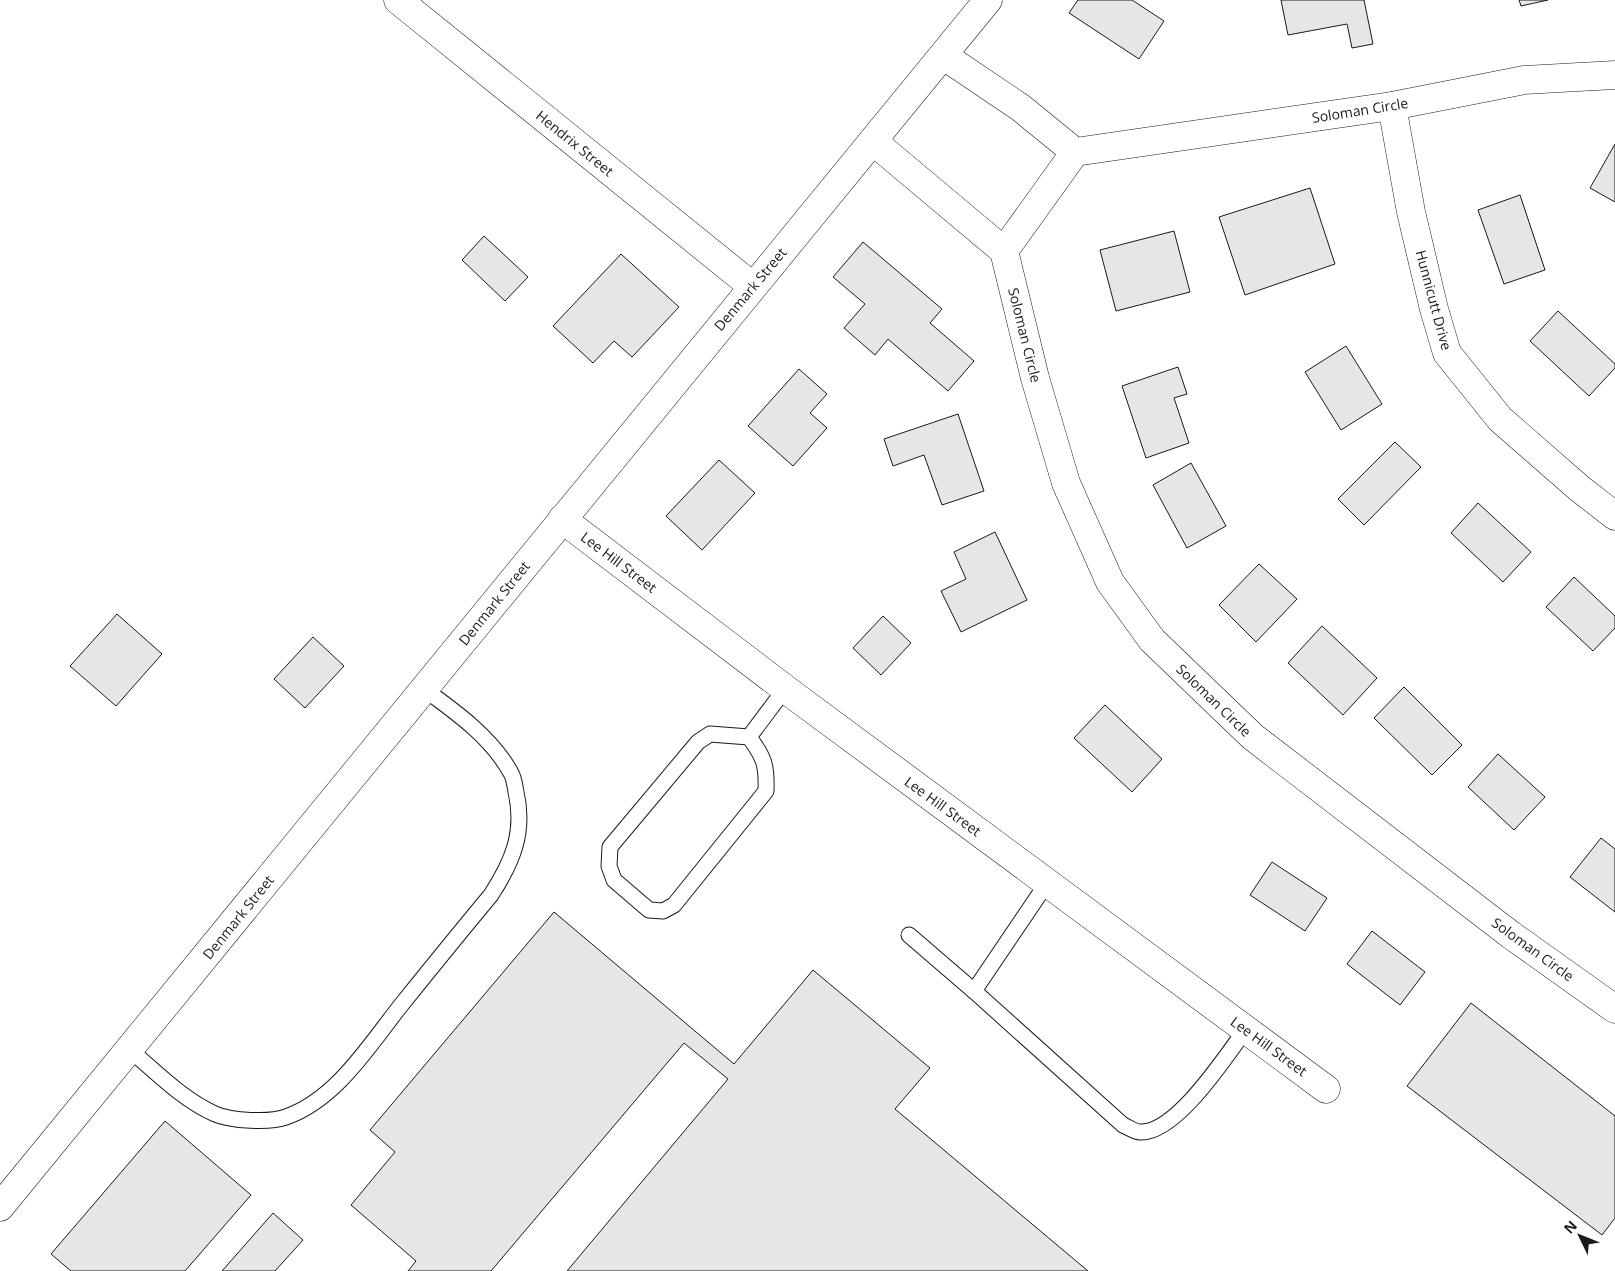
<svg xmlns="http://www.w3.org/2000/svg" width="1615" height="1271" font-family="'Open Sans',sans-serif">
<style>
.building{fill:#e6e6e6;stroke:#1a1a1a}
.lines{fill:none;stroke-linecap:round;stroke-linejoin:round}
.service-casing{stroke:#1a1a1a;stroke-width:17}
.minor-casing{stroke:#1a1a1a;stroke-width:29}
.tertiary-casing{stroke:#1a1a1a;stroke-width:29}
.service{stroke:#fff;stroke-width:15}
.minor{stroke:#fff;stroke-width:28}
.tertiary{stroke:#fff;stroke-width:28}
.labels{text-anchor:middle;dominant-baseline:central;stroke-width:4;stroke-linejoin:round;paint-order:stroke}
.street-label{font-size:14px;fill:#1a1a1a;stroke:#fff}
</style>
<rect width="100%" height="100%" fill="#fff"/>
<!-- building -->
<g class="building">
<polygon points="1078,0 1132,0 1164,21 1139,59 1069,13"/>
<polygon points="1281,0 1364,0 1373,44 1352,48 1347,24 1288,35"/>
<polygon points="1519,0 1548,0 1521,6"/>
<polygon points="1615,144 1615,202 1590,188"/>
<polygon points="1310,188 1335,264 1245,295 1219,217"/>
<polygon points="1520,195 1545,270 1504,284 1478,210"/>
<polygon points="1174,231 1190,292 1116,311 1100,250"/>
<polygon points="484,236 528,277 505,301 462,260"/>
<polygon points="863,242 942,309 930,323 974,361 948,391 888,339 875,355 844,328 865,304 833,277"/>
<polygon points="621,254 679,307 632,357 614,341 593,363 553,326"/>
<polygon points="1558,311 1615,364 1615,368 1589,396 1530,341"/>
<polygon points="1346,346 1382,404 1341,430 1305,372"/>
<polygon points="1178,367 1187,394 1174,398 1189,443 1146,458 1122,386"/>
<polygon points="799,369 827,394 810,413 827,428 793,466 748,426"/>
<polygon points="958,414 984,491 942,505 924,455 893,466 884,439"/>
<polygon points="1395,442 1421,467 1364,525 1338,499"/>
<polygon points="719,460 755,493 702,550 666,516"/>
<polygon points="1191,463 1226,526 1187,548 1153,485"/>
<polygon points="1478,503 1531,552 1503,582 1451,533"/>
<polygon points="995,532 1027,600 961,632 941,591 966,579 954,552"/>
<polygon points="1259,564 1297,599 1256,642 1219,605"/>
<polygon points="1574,577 1615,616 1615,628 1593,651 1546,607"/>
<polygon points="117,614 162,654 116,706 70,666"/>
<polygon points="883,616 911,643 881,675 853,648"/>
<polygon points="1322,626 1377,678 1343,715 1288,663"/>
<polygon points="313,637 344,666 305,708 274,679"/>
<polygon points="1404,687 1462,745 1432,775 1374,718"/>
<polygon points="1105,705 1162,759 1132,792 1074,738"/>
<polygon points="1498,754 1545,797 1514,830 1468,787"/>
<polygon points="1601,838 1615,849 1615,912 1570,877"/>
<polygon points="1272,862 1327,898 1305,931 1250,895"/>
<polygon points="554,912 734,1064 813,970 930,1068 895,1109 1088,1271 567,1271 728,1079 684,1043 491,1271 408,1271 416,1261 351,1205 395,1152 370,1130"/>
<polygon points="1372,931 1425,972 1400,1005 1347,964"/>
<polygon points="1471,1003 1615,1116 1615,1218 1602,1235 1407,1086"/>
<polygon points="165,1121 251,1195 185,1271 71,1271 51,1254"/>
<polygon points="273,1213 303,1240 275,1271 222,1271"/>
</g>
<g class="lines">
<!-- service casing -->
<g class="service-casing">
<g id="service">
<path d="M749 737C764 757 767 765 766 791L674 905 663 911 649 910 614 880 609 866 610 847 698 742 710 734 749 737 785 689"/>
<path d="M1047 883 974 991 1123 1125C1128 1127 1135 1132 1140 1132 1176 1134 1226 1056 1246 1029"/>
<polyline points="909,935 974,991"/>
<path d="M130 1050C156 1072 183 1100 215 1114 231 1121 270 1123 286 1117 337 1099 370 1044 402 1004 431 968 461 931 491 895 513 861 525 832 516 792 515 786 514 778 511 773 492 738 456 712 424 689"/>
</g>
</g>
<!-- minor casing -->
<g class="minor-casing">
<g id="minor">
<polyline points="398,0 752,286"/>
<polyline points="944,56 1021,108 1075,152 1392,106 1524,80 1615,75"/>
<polyline points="1392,106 1411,212 1434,309 1447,353 1500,419 1579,488 1615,516"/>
<polyline points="874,142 1004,251 1035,378 1066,483 1110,582 1152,640 1253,737 1511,935 1615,1009"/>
<polyline points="1004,251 1075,152"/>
<polyline points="562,519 796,697 1326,1089"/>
</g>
</g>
<!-- tertiary casing -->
<g class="tertiary-casing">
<polyline id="tertiary" points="0,1207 988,0"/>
</g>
<!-- service -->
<use href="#service" class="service"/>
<!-- minor -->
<use href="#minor" class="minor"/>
<!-- tertiary -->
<use href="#tertiary" class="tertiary"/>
</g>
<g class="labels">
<!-- street labels -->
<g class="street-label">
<text transform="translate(1360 110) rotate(-9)">Soloman Circle</text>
<text transform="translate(575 143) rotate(39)">Hendrix Street</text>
<text transform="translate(750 289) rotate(-50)">Denmark Street</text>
<text transform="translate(1434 300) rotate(75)">Hunnicutt Drive</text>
<text transform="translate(1025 335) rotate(76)">Soloman Circle</text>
<text transform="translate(619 562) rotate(37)">Lee Hill Street</text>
<text transform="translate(494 603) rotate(-51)">Denmark Street</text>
<text transform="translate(1214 700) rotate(44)">Soloman Circle</text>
<text transform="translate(943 806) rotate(36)">Lee Hill Street</text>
<text transform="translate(238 917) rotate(-51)">Denmark Street</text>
<text transform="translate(1533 949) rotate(36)">Soloman Circle</text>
<text transform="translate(1269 1046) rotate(36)">Lee Hill Street</text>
</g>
</g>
<!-- north arrow -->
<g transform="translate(1580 1236) rotate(313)" stroke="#ffffff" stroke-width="4" paint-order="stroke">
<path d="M0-4L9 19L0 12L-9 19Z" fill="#1a1a1a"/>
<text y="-8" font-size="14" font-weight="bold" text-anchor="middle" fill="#1a1a1a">N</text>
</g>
</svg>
